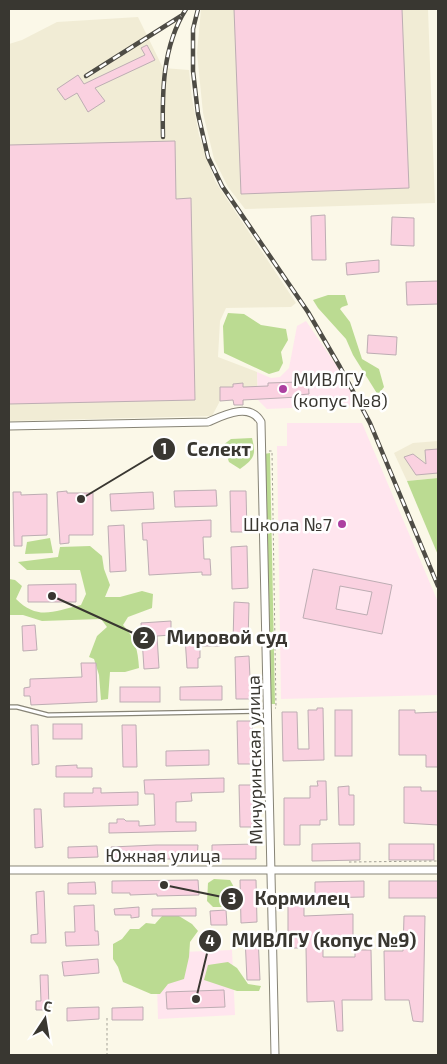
<svg xmlns="http://www.w3.org/2000/svg" width="447" height="1064" font-family="'Exo 2',sans-serif">
<style>
.built{fill:#f1ecd5}
.education{fill:#ffe5ee}
.green{fill:#bbdb92}
.building{fill:#fad1e0;stroke:#bdadb3;fill-rule:evenodd}
.lines{fill:none;stroke-linecap:round;stroke-linejoin:round}
.lane-casing{stroke:#878476;stroke-width:5.5}
.street-casing{stroke:#878476;stroke-width:9}
.path{stroke:#a3a095;stroke-width:1;stroke-dasharray:2.5 2.5;stroke-linecap:butt}
.lane{stroke:#fff;stroke-width:3}
.street{stroke:#fff;stroke-width:7}
.rail-casing{stroke:#4e4c45;stroke-width:4.5}
.rail{stroke:#fff;stroke-width:2.5;stroke-dasharray:8;stroke-linecap:butt}
.poi-dot{fill:#ac40a0;stroke:#fff;stroke-width:2}
.labels{text-anchor:middle;dominant-baseline:central;stroke-width:5;stroke-linejoin:round;paint-order:stroke}
.poi-label{font-size:18px;fill:#393731;stroke:#fff;text-anchor:start}
.street-label{font-size:18px;fill:#393731;stroke:#fff}
.leader{fill:none;stroke:#393731;stroke-width:2}
.callout-dot{fill:#393731;stroke:#fff;stroke-width:2}
.mark-label{font-size:15px;text-anchor:middle;font-weight:bold;fill:#fff}
.callout-label{font-size:19px;text-anchor:middle;font-weight:bold;fill:#393731;stroke:#fff;stroke-width:5;stroke-linejoin:round;paint-order:stroke}
</style>
<rect width="100%" height="100%" fill="#fbf8e8"/>
<!-- built -->
<g class="built">
<polygon points="201,9 428,9 435,203 245,209 228,187 214,159 203,113 197,53"/>
<polygon points="138,17 163,68 189,70 192,99 199,135 215,181 296,303 291,307 226,308 220,321 218,357 257,372 258,400 244,400 243,405 234,405 233,400 220,401 212,416 9,421 9,44 22,40 57,22"/>
<polygon points="438,441 438,478 407,481 394,453 413,443"/>
</g>
<!-- education -->
<g class="education">
<polygon points="306,321 336,365 358,405 267,409 258,400 257,372 271,378 280,377 289,368 297,326"/>
<polygon points="287,423 362,423 438,602 438,695 281,699 277,446 287,446"/>
<polygon points="232,950 235,1015 158,1019 156,953"/>
</g>
<!-- green -->
<g class="green">
<polygon points="328,295 345,295 348,305 342,307 340,309 350,322 362,359 379,369 384,387 378,395 353,355 346,339 318,308 313,300"/>
<polygon points="228,313 244,314 261,325 286,329 288,340 281,352 283,363 279,371 269,374 224,353 223,326"/>
<path d="M252 438C256 455 255 458 240 469L229 462 223 445 231 439Z"/>
<polygon points="270,453 275,704 269,704 264,454"/>
<polygon points="438,478 438,555 407,481"/>
<polygon points="50,538 53,553 25,554 27,542"/>
<path d="M90 546 102 556 104 569 110 585 105 597H120L142 591 153 594 152 608 128 617 123 625C135 638 138 650 139 668L125 672H110L108 699 101 700 99 675 94 659 89 657 97 636 107 627 101 619 42 621 23 615H9V579L15 580 22 586 16 599C38 621 54 611 81 605L86 594 80 570H27L18 562 58 557 60 547Z"/>
<polygon points="214,879 230,880 235,889 237,905 229,907 213,907 207,901 208,883"/>
<polygon points="174,913 192,924 198,931 190,942 189,957 184,979 168,984 160,994 151,994 123,982 118,967 113,959 113,944 122,939 130,929 139,929 146,923 155,924 163,915"/>
<polygon points="228,962 237,968 248,984 261,986 259,991 237,991 204,980 208,965"/>
</g>
<!-- building -->
<g class="building">
<polygon points="234,9 402,9 409,188 241,194"/>
<polygon points="147,45 155,60 95,88 105,101 88,112 77,93 65,100 57,89 78,75 84,84 145,55 141,48"/>
<polygon points="175,141 176,199 191,198 195,400 9,404 9,145"/>
<polygon points="325,215 326,260 312,260 311,216"/>
<polygon points="392,217 414,218 414,246 391,245"/>
<polygon points="379,260 379,272 347,275 346,263"/>
<polygon points="438,281 438,304 407,305 406,282"/>
<polygon points="368,335 397,337 396,355 367,353"/>
<polygon points="308,377 309,394 298,395 298,397 243,400 243,405 234,405 233,400 220,401 220,387 233,387 233,384 243,383 243,387 268,386 268,383 300,382 300,378"/>
<polygon points="438,449 438,473 416,475 404,457 413,454 426,464 425,450"/>
<polygon points="216,490 217,506 175,507 174,491"/>
<polygon points="67,491 67,493 93,493 93,535 69,535 69,543 60,544 57,492"/>
<polygon points="230,491 246,491 247,532 231,532"/>
<polygon points="13,492 21,492 21,495 47,494 47,535 22,536 22,546 14,546"/>
<polygon points="153,492 154,509 111,511 110,494"/>
<polygon points="211,520 211,537 203,537 204,559 210,559 211,575 202,575 202,572 149,575 147,540 143,540 142,523"/>
<polygon points="124,525 126,571 110,572 108,526"/>
<polygon points="247,546 248,588 232,589 231,547"/>
<path d="M313 569 392 585 382 634 303 618ZM340 586 372 592 367 615 336 609Z"/>
<polygon points="76,584 76,602 28,602 28,585"/>
<polygon points="234,602 249,603 248,643 233,643"/>
<polygon points="171,621 171,635 157,636 159,668 144,669 141,623"/>
<polygon points="35,625 37,650 23,651 22,626"/>
<polygon points="185,637 195,637 195,640 220,639 220,646 200,646 200,658 198,658 198,668 187,668"/>
<polygon points="249,656 251,699 236,699 235,657"/>
<polygon points="81,663 96,663 97,702 31,705 30,696 24,696 24,688 30,687 30,679 82,677"/>
<polygon points="222,686 222,700 180,700 180,687"/>
<rect x="120" y="687" width="40" height="15"/>
<polygon points="317,708 323,708 324,760 283,761 282,712 297,712 298,749 309,749 308,710 317,710"/>
<rect x="335" y="710" width="17" height="46"/>
<polygon points="399,710 415,710 415,713 438,712 438,767 426,767 426,755 399,755"/>
<polygon points="237,721 252,721 253,764 238,764"/>
<rect x="53" y="724" width="29" height="15"/>
<polygon points="31,725 38,725 39,764 32,765"/>
<polygon points="122,725 136,725 137,767 123,767"/>
<polygon points="209,750 209,765 166,766 166,751"/>
<polygon points="77,765 77,768 92,768 92,777 56,777 56,766"/>
<polygon points="224,778 224,792 191,793 192,801 176,802 176,822 196,822 196,831 109,833 109,823 117,823 117,819 124,819 126,821 139,821 139,826 155,825 154,794 145,794 144,780"/>
<polygon points="317,781 326,781 327,820 320,820 320,825 300,825 300,845 284,845 284,798 310,798 310,786 318,786"/>
<polygon points="239,785 255,785 256,827 240,827"/>
<polygon points="349,786 349,795 354,795 354,825 339,825 338,787"/>
<polygon points="404,787 421,787 421,791 438,791 438,825 404,823"/>
<polygon points="93,788 101,788 101,793 138,792 138,805 64,807 64,793 93,793"/>
<polygon points="34,809 41,809 43,847 35,848"/>
<polygon points="360,843 360,860 312,861 312,844"/>
<polygon points="256,844 256,859 212,859 212,845"/>
<rect x="389" y="844" width="45" height="16"/>
<polygon points="156,845 198,845 197,859 112,859 111,847"/>
<polygon points="97,846 98,857 68,858 68,847"/>
<polygon points="198,880 199,895 157,896 157,894 130,895 130,893 112,893 112,881"/>
<polygon points="240,880 256,880 257,922 241,923"/>
<polygon points="364,881 364,897 315,898 315,882"/>
<rect x="389" y="881" width="49" height="17"/>
<polygon points="95,882 96,894 68,894 68,883"/>
<polygon points="44,891 46,943 31,943 31,935 38,934 36,892"/>
<polygon points="288,903 304,903 304,916 353,914 353,943 323,943 323,957 355,957 355,950 371,950 372,1000 342,1000 343,1031 337,1031 334,1001 307,1002 306,948 288,948"/>
<polygon points="94,905 95,931 98,931 99,945 66,946 65,932 75,932 74,906"/>
<polygon points="139,907 139,917 131,918 131,915 115,915 114,909"/>
<polygon points="196,908 196,916 152,916 152,909"/>
<polygon points="226,910 227,925 211,925 210,911"/>
<polygon points="404,916 425,916 423,1022 413,1021 409,1000 385,1000 384,951 403,951"/>
<polygon points="258,936 260,980 247,980 245,937"/>
<polygon points="98,959 99,973 64,976 62,962"/>
<polygon points="40,975 48,975 49,1010 36,1010 36,1001 41,1001"/>
<polygon points="224,990 225,1007 167,1009 166,992"/>
<polygon points="99,1007 99,1019 67,1021 67,1008"/>
<polygon points="143,1007 143,1020 112,1020 112,1008"/>
</g>
<g class="lines">
<!-- lane casing -->
<g class="lane-casing">
<polyline id="lane" points="9,707 17,707 48,715 267,711"/>
</g>
<!-- street casing -->
<g class="street-casing">
<g id="street">
<path d="M9 426 208 422C224 415 250 402 261 422L275 1055"/>
<polyline points="9,870 438,870"/>
</g>
</g>
<!-- path -->
<g class="path">
<polyline points="269,451 272,451 276,708 275,708"/>
<polyline points="349,862 438,861"/>
<polyline points="107,1018 107,1055"/>
</g>
<!-- lane -->
<use href="#lane" class="lane"/>
<!-- street -->
<use href="#street" class="street"/>
<!-- rail casing -->
<g class="rail-casing">
<g id="rail">
<polyline points="198,9 193,29 193,71 198,114 208,157 222,186 308,312 340,367 370,423 438,586"/>
<polyline points="86,76 181,16"/>
<path d="M163 137C162 93 162 47 186 9"/>
</g>
</g>
<!-- rail -->
<use href="#rail" class="rail"/>
</g>
<!-- markers -->
<g class="poi-dot">
<circle cx="283" cy="389" r="5"/>
<circle cx="342" cy="524" r="5"/>
</g>
<g class="labels">
<!-- poi labels -->
<g class="poi-label">
<text x="293" y="379">МИВЛГУ<tspan x="293" dy="21">(копус №8)</tspan></text>
<text x="332" y="524" text-anchor="end">Школа №7</text>
</g>
<!-- street labels -->
<g class="street-label">
<text transform="translate(254 760) rotate(-91)">Мичуринская улица</text>
<text x="163" y="855">Южная улица</text>
</g>
</g>
<!-- callouts -->
<path class="leader" d="M81 499L164 449M52 596L144 638M164 885L232 899M196 999L210 941"/>
<g class="callout-dot">
<circle cx="81" cy="499" r="5"/>
<circle cx="52" cy="596" r="5"/>
<circle cx="164" cy="885" r="5"/>
<circle cx="196" cy="999" r="5"/>
<circle cx="164" cy="449" r="12"/>
<circle cx="144" cy="638" r="12"/>
<circle cx="232" cy="899" r="12"/>
<circle cx="210" cy="941" r="12"/>
</g>
<g class="mark-label">
<text x="164" y="454">1</text>
<text x="144" y="643">2</text>
<text x="232" y="904">3</text>
<text x="210" y="946">4</text>
</g>
<g class="callout-label">
<text x="219" y="456">Селект</text>
<text x="227" y="644">Мировой суд</text>
<text x="302" y="905">Кормилец</text>
<text x="324" y="947">МИВЛГУ (копус №9)</text>
</g>
<!-- border -->
<rect width="447" height="1064" fill="none" stroke="#393731" stroke-width="20"/>
<!-- north arrow -->
<g transform="translate(45 1019) rotate(12)" stroke="#ffffff" stroke-width="4" paint-order="stroke">
<path d="M0-4L9 19L0 12L-9 19Z" fill="#393731"/>
<text y="-8" font-size="14" font-weight="bold" text-anchor="middle" fill="#393731">С</text>
</g>
</svg>
